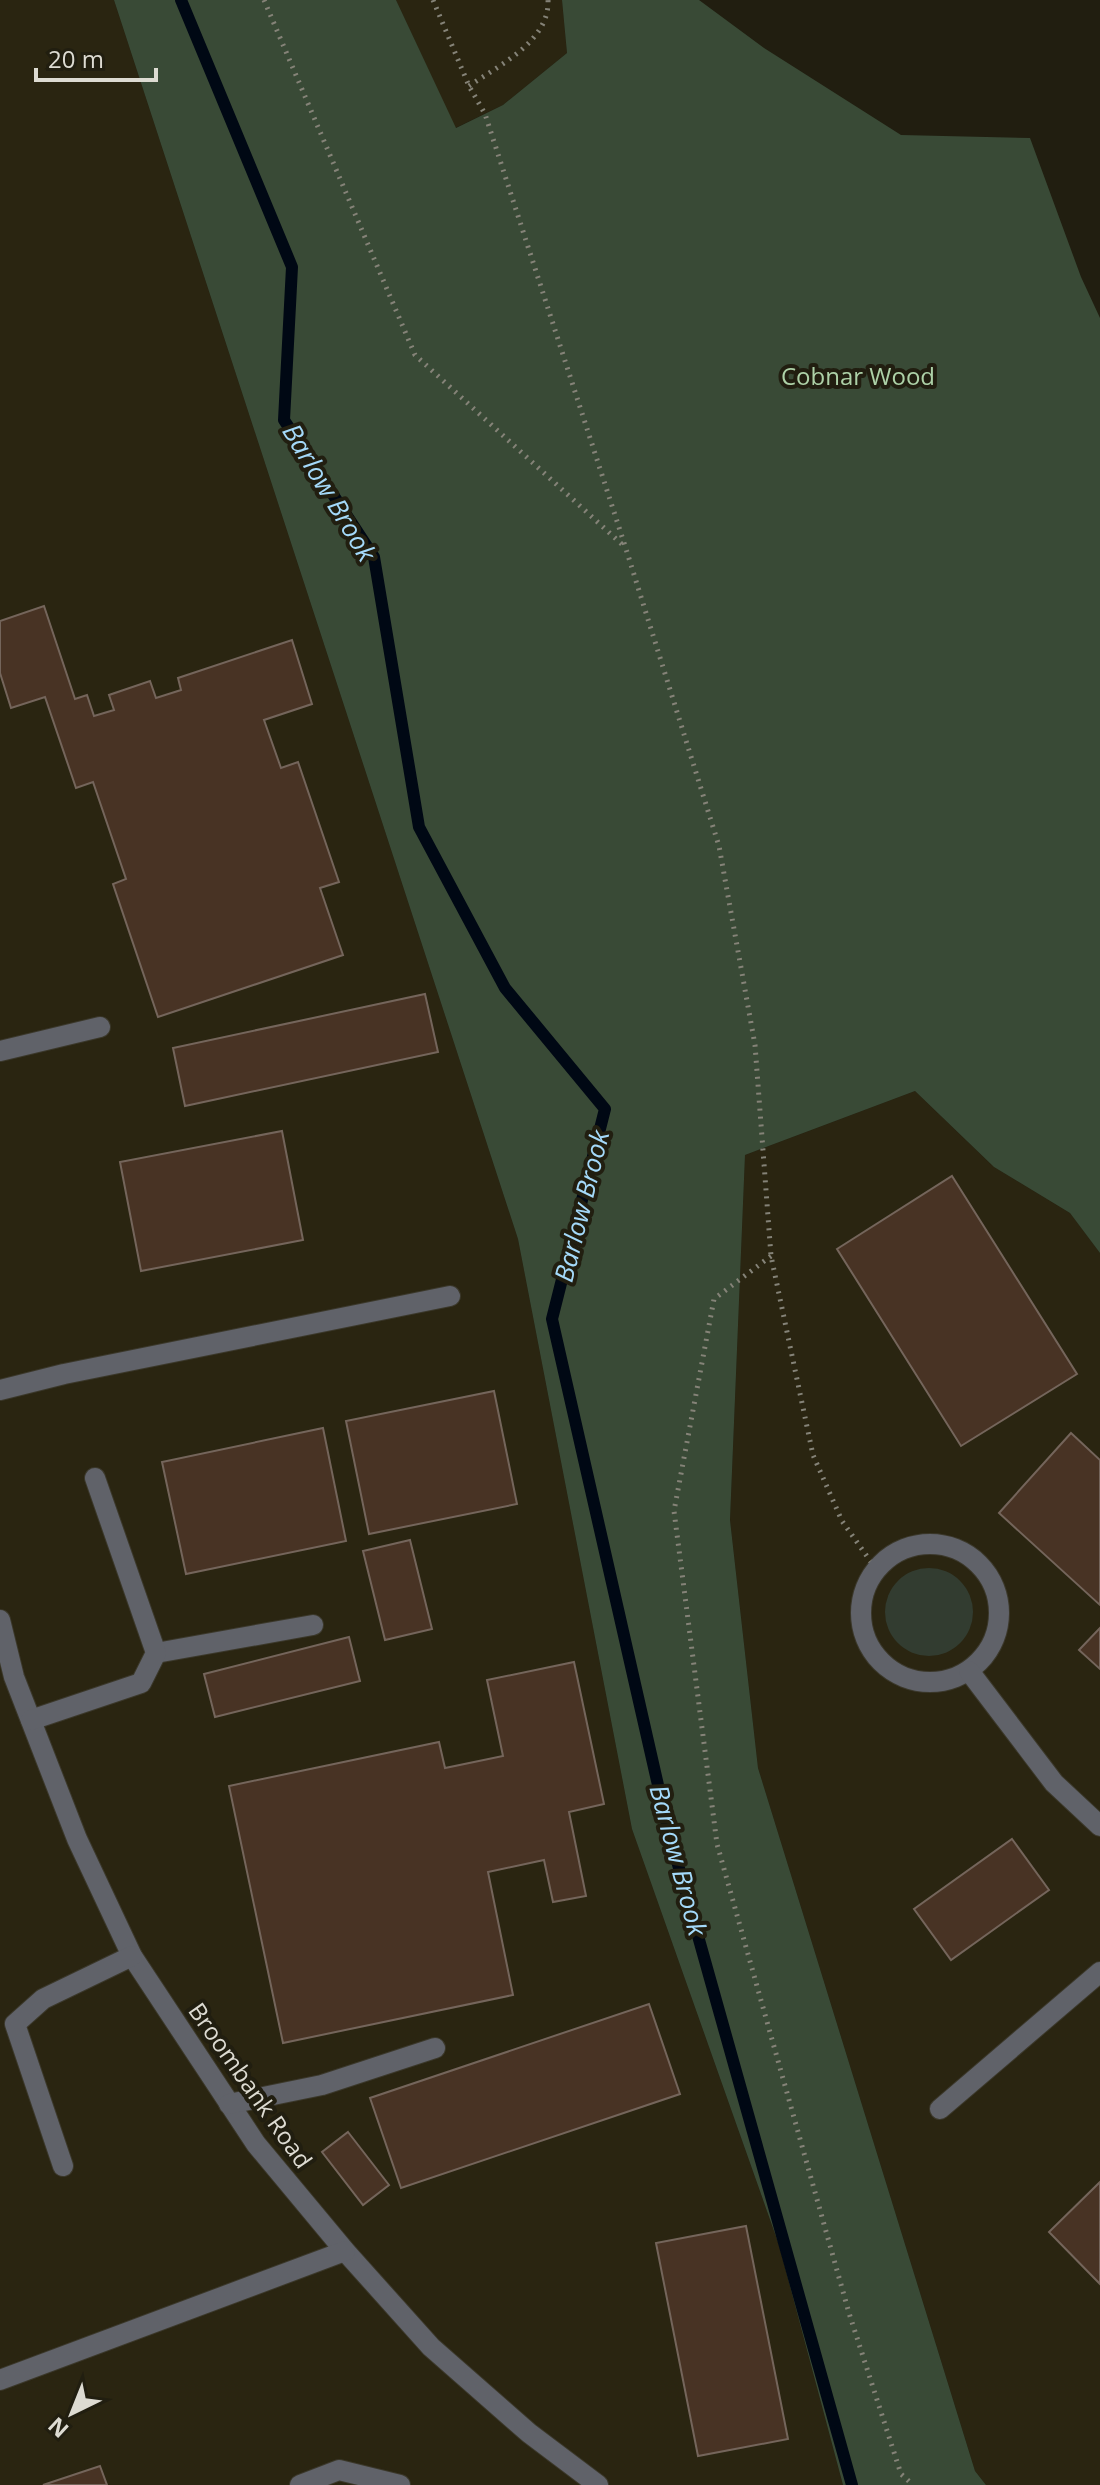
<svg xmlns="http://www.w3.org/2000/svg" width="1100" height="2485" font-family="'Open Sans',sans-serif">
<style>
.built{fill:#2a2511}
.green{fill:#323c30}
.forest{fill:#394a36}
.lines{fill:none;stroke-linecap:round;stroke-linejoin:round}
.stream{stroke:#000814;stroke-width:12}
.building{fill:#483324;stroke:#74655b;stroke-width:2}
.minor-casing{stroke:#3b382b;stroke-width:22}
.path{stroke:#858378;stroke-width:5;stroke-dasharray:2 6;stroke-linecap:butt}
.minor{stroke:#606269;stroke-width:20}
.labels{text-anchor:middle;dominant-baseline:central;stroke-width:8;stroke-linejoin:round;paint-order:stroke}
.park-label{font-size:24px;fill:#add1a7;stroke:#211e10}
.street-label{font-size:24px;fill:#dddbd2;stroke:#211e10}
.water-label{font-size:26px;font-style:italic;fill:#a4d9f9;stroke:#211e10}
</style>
<rect width="100%" height="100%" fill="#211e10"/>
<!-- built -->
<g class="built">
<polygon points="0,0 114,0 518,1239 632,1829 779,2245 843,2485 0,2485"/>
<polygon points="396,0 562,0 567,53 503,105 455,128"/>
<polygon points="915,1091 994,1167 1070,1213 1100,1253 1100,2485 986,2485 975,2471 758,1768 730,1520 745,1155"/>
</g>
<!-- green -->
<circle class="green" cx="929" cy="1612" r="44"/>
<!-- forest -->
<polygon class="forest" points="114,0 396,0 456,128 503,105 567,53 562,0 699,0 764,48 901,135 1030,138 1081,277 1100,318 1100,1253 1070,1213 994,1167 915,1091 745,1155 730,1520 758,1768 975,2471 986,2485 843,2485 779,2245 632,1829 518,1239"/>
<g class="lines">
<!-- stream -->
<polyline class="stream" points="181,0 292,267 284,420 374,557 419,827 505,988 605,1109 552,1319 668,1829 852,2485"/>
</g>
<!-- building -->
<g class="building">
<polygon points="44,606 75,699 87,695 94,716 114,710 109,695 150,681 156,698 181,690 178,678 292,640 312,704 264,720 281,768 298,762 339,882 320,888 343,955 158,1017 113,884 126,879 93,782 76,788 45,697 11,708 0,673 0,621"/>
<polygon points="425,994 438,1052 185,1106 173,1048"/>
<polygon points="282,1131 303,1240 141,1271 120,1162"/>
<polygon points="952,1176 1077,1374 961,1446 837,1249"/>
<polygon points="494,1391 517,1504 369,1534 346,1421"/>
<polygon points="323,1428 346,1541 186,1574 162,1462"/>
<polygon points="1071,1433 1100,1460 1100,1605 999,1513"/>
<polygon points="410,1540 432,1629 385,1640 363,1551"/>
<polygon points="1100,1628 1100,1669 1079,1650"/>
<polygon points="349,1637 360,1681 215,1717 204,1674"/>
<polygon points="574,1662 604,1804 569,1812 586,1896 553,1902 544,1860 488,1872 513,1995 283,2043 229,1786 439,1742 445,1768 503,1756 487,1680"/>
<polygon points="1012,1839 1049,1890 951,1960 914,1909"/>
<polygon points="649,2004 680,2094 401,2188 370,2098"/>
<polygon points="348,2132 389,2185 363,2205 322,2152"/>
<polygon points="1100,2182 1100,2284 1049,2232"/>
<polygon points="746,2226 788,2439 698,2456 656,2243"/>
<polygon points="100,2466 107,2485 43,2485"/>
</g>
<g class="lines">
<!-- minor casing -->
<g class="minor-casing">
<g id="minor">
<polyline points="0,1051 100,1027"/>
<polyline points="0,1390 64,1374 450,1296"/>
<circle cx="930" cy="1613" r="69"/>
<polyline points="0,1620 14,1677 77,1839 132,1956 256,2144 345,2251 431,2347 529,2433 598,2485"/>
<polyline points="156,1653 313,1625"/>
<polyline points="969,1671 1054,1783 1100,1826"/>
<polyline points="31,1720 141,1683 156,1653 95,1478"/>
<polyline points="229,2104 322,2085 435,2048"/>
<polyline points="940,2109 1100,1972"/>
<polyline points="63,2166 15,2024 43,1999 132,1956"/>
<polyline points="0,2380 345,2251"/>
<polyline points="300,2485 339,2470 400,2485"/>
</g>
</g>
<!-- path -->
<g class="path">
<polyline points="264,0 415,355 626,548"/>
<polyline points="433,0 469,86 485,114 626,549 719,846 755,1045 771,1256 813,1455 842,1521 876,1569"/>
<path d="M469 86C498 66 550 41 548 0"/>
<polyline points="771,1256 714,1299 674,1511 717,1844 849,2313 901,2474 913,2485"/>
</g>
<!-- minor -->
<use href="#minor" class="minor"/>
</g>
<g class="labels">
<!-- park labels -->
<g class="park-label">
<text x="858" y="375">Cobnar Wood</text>
</g>
<!-- street labels -->
<g class="street-label">
<text transform="translate(251 2085) rotate(55)">Broombank Road</text>
</g>
<!-- water labels -->
<g class="water-label">
<text transform="translate(330 492) rotate(59)">Barlow Brook</text>
<text transform="translate(581 1206) rotate(-76)">Barlow Brook</text>
<text transform="translate(679 1860) rotate(75)">Barlow Brook</text>
</g>
</g>
<!-- north arrow -->
<g transform="translate(72 2413) rotate(223)" stroke="#211e10" stroke-width="6" paint-order="stroke">
<path d="M0-6L14 30L0 20L-14 30Z" fill="#dddbd2"/>
<text y="-12" font-size="22" font-weight="bold" text-anchor="middle" fill="#dddbd2">N</text>
</g>
<!-- scale -->
<path d="M36 68v12h120v-12" fill="none" stroke="#dddbd2" stroke-width="4"/>
<text x="48" y="68" font-size="24" fill="#dddbd2" stroke="#211e10" stroke-width="6" paint-order="stroke">20 m</text>
</svg>
